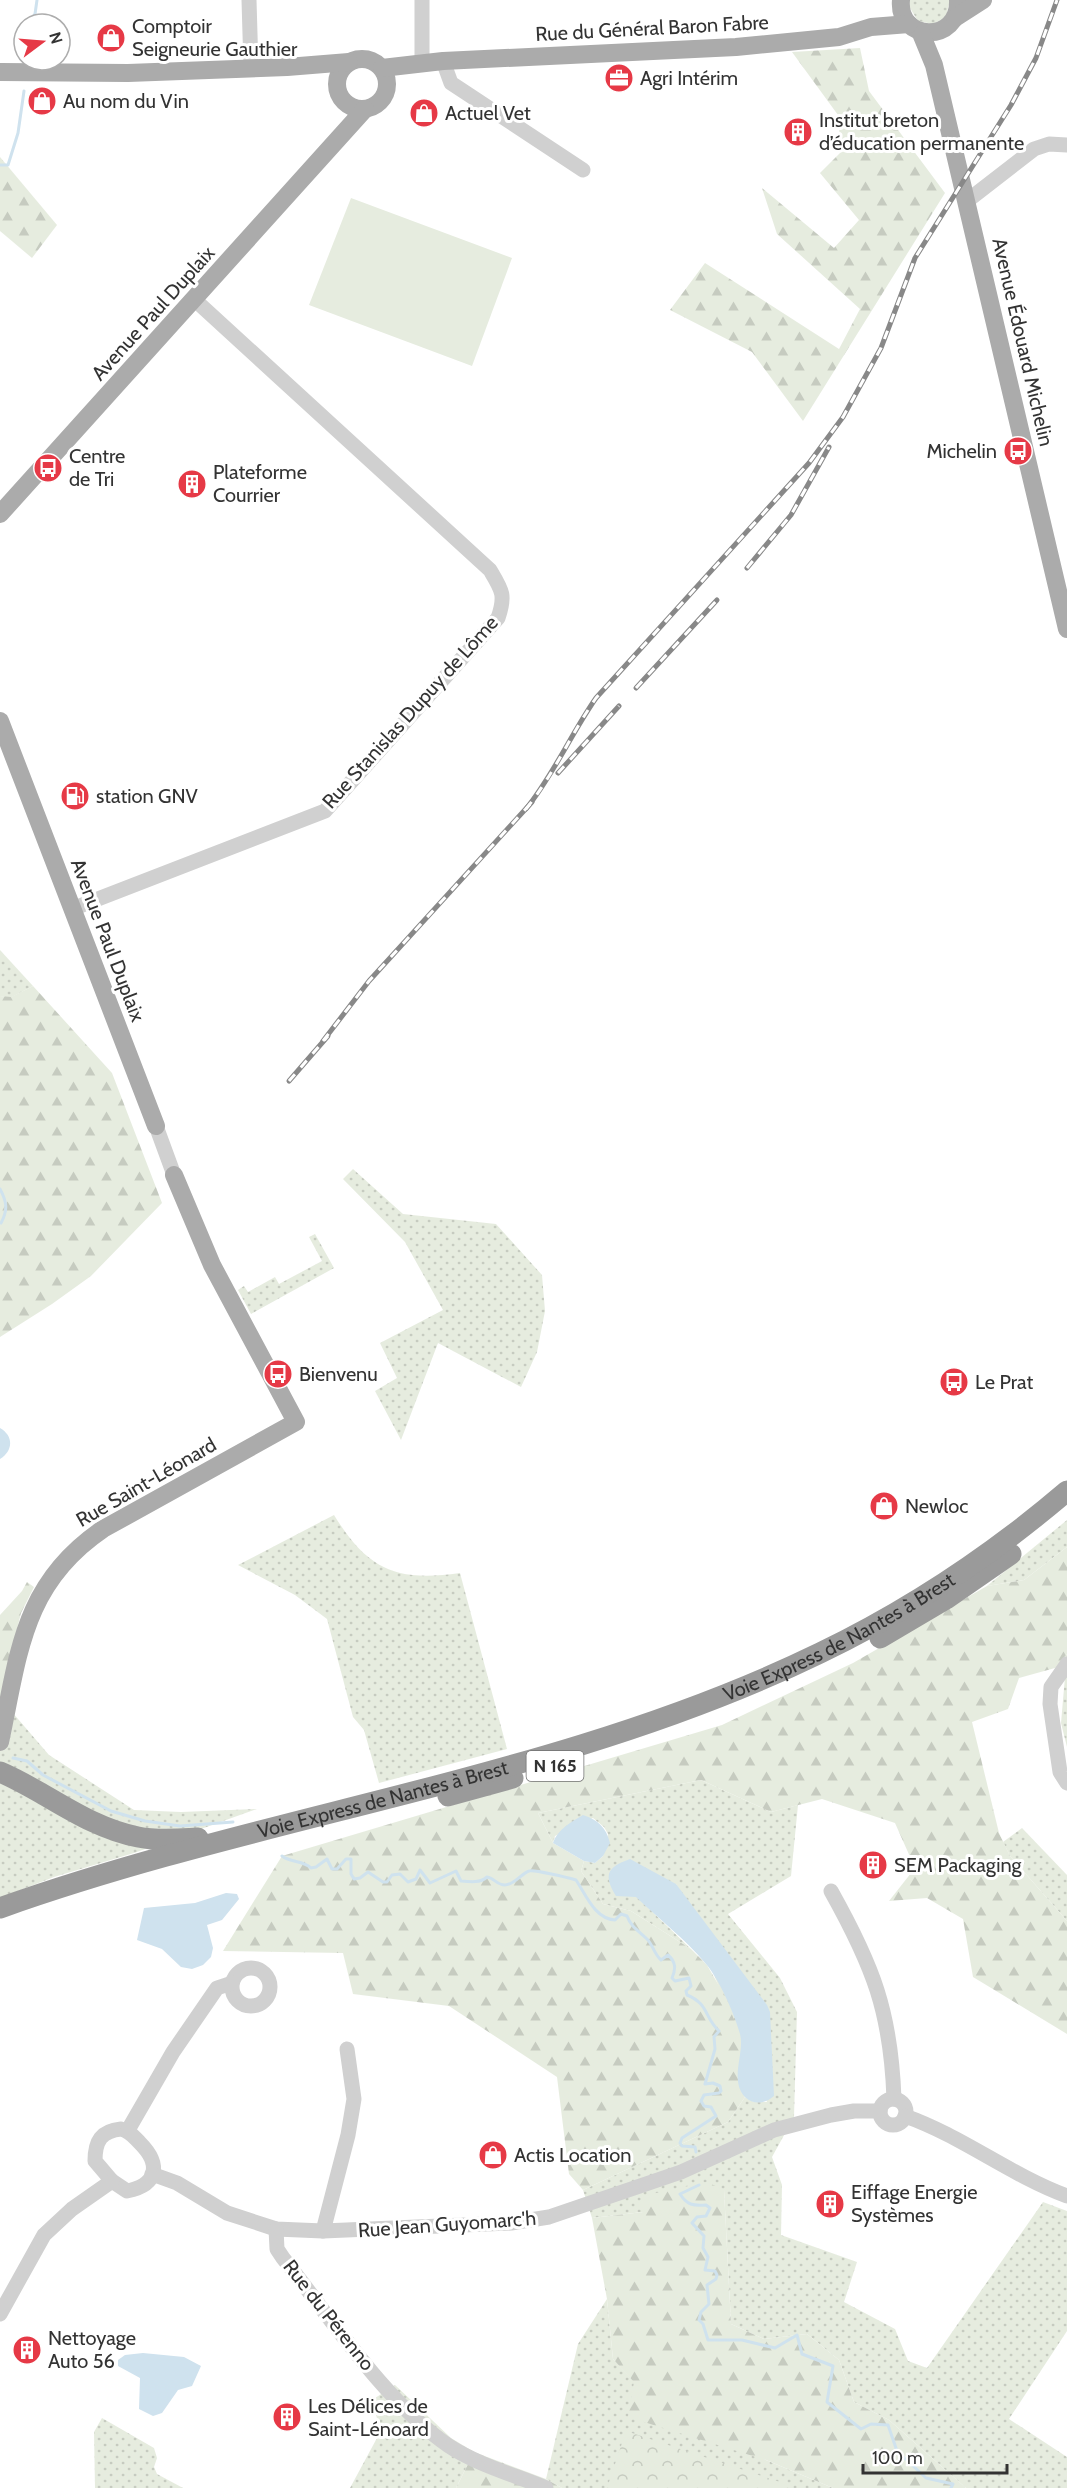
<svg xmlns="http://www.w3.org/2000/svg" width="1067" height="2488" font-family="Cabin,sans-serif">
<style>
.grass{fill:url(#grass-dots)}
.forest{fill:url(#forest-firs)}
.park{fill:url(#park-crowns)}
.pitch{fill:#e6ecdf}
.water{fill:#cfe2ee}
.lines{fill:none;stroke-linecap:round;stroke-linejoin:round}
.stream{stroke:#cfe2ee;stroke-width:3}
.minor{stroke:#d0d0d0;stroke-width:15}
.major{stroke:#ababab;stroke-width:18}
.highway{stroke:#9a9a9a;stroke-width:21}
.rail-casing{stroke:#888;stroke-width:5}
.rail{stroke:#fff;stroke-width:3;stroke-dasharray:9;stroke-linecap:butt}
.labels{text-anchor:middle;dominant-baseline:central;stroke-width:6;stroke-linejoin:round;paint-order:stroke}
.shield{fill:#fff;stroke:#707070;stroke-width:1.5}
.shield-label{font-size:18px;font-weight:bold;fill:#333}
.poi-label{font-size:20px;fill:#333;stroke:#fff;text-anchor:start}
.street-label{font-size:20px;fill:#333;stroke:#fff}
</style>
<defs>
<pattern id="grass-dots" width="8" height="8" patternUnits="userSpaceOnUse" patternTransform="scale(1.5)"><rect width="8" height="8" fill="#e6ecdf"/><path d="M2 2h.1M6 6h.1" fill="none" stroke="#c6cbc0" stroke-width="1.8" stroke-linecap="round"/></pattern>
<pattern id="forest-firs" width="22" height="20" patternUnits="userSpaceOnUse" patternTransform="scale(1.5)"><rect width="22" height="20" fill="#e6ecdf"/><path d="M5 1l3.5 6h-7zM16 11l3.5 6h-7z" fill="#c6cbc0"/></pattern>
<pattern id="park-crowns" width="20" height="18" patternUnits="userSpaceOnUse" patternTransform="scale(1.5)"><rect width="20" height="18" fill="#e6ecdf"/><path d="M2 6a3 3 0 1 1 6 0M12 15a3 3 0 1 1 6 0" fill="none" stroke="#c6cbc0"/></pattern>
</defs>
<rect width="100%" height="100%" fill="#fff"/>
<!-- grass -->
<g class="grass">
<polygon points="909,0 950,0 946,17 933,24 918,21 910,8"/>
<polygon points="0,950 33,986 10,998 0,996"/>
<polygon points="353,1169 403,1214 496,1224 542,1275 545,1311 537,1352 521,1387 438,1343 401,1440 375,1391 397,1378 380,1343 443,1310 405,1242 343,1179"/>
<polygon points="315,1234 334,1268 251,1314 238,1290 244,1286 248,1292 275,1277 279,1284 322,1261 309,1237"/>
<path d="M334 1515C368 1570 396 1582 460 1573L507 1749 379 1783 364 1730 353 1717 327 1619 295 1595 238 1565Z"/>
<polygon points="1067,1520 1067,1547 1024,1580 987,1586"/>
<polygon points="1067,1654 1067,1747 1061,1723 1065,1677 1055,1668"/>
<polygon points="0,1698 49,1755 134,1810 181,1812 257,1809 134,1853 54,1877 0,1898"/>
<polygon points="701,1780 771,1812 798,1805 791,1876 728,1914 780,1978 797,2012 794,2117 772,2157 782,2185 781,2235 857,2262 844,2302 895,2329 908,2361 927,2368 1043,2202 1067,2211 1067,2331 1009,2419 1067,2457 1067,2488 966,2488 889,2420 854,2402 839,2360 807,2334 764,2339 731,2324 724,2190 643,2212 592,2218 583,2190 728,2122 745,2097 754,2102 767,2102 676,1884 616,1896 636,1896 691,1949 631,1911 603,1904 581,1871 584,1861 595,1863 603,1856 608,1834 604,1827 593,1818 555,1836 553,1843 538,1813"/>
<polygon points="1022,1828 1067,1875 1067,1921 1010,1856 1003,1842"/>
<polygon points="607,2299 613,2359 635,2382 766,2460 833,2488 562,2488 546,2479 578,2344"/>
<polygon points="395,2385 451,2438 474,2452 456,2488 350,2488 377,2438 378,2422 372,2400"/>
<polygon points="102,2418 154,2448 157,2458 154,2467 157,2474 183,2488 95,2488 94,2432"/>
</g>
<!-- forest -->
<g class="forest">
<polygon points="860,48 869,91 945,193 803,421 752,352 670,310 705,263 839,349 860,309 777,234 762,188 834,248 859,220 820,173 841,152 838,115 792,52"/>
<polygon points="0,157 57,225 32,258 0,231"/>
<polygon points="33,986 112,1073 162,1203 91,1276 52,1304 0,1337 0,996 11,997"/>
<polygon points="1067,1547 1067,1654 1055,1668 1019,1678 1008,1709 972,1722 999,1833 1010,1856 1067,1921 1067,2034 973,1977 963,1919 927,1898 889,1901 915,1868 895,1823 822,1799 771,1812 701,1780 538,1813 553,1843 584,1861 581,1871 603,1904 631,1911 691,1949 707,1965 722,1991 741,2036 741,2088 745,2097 728,2122 583,2190 569,2174 557,2077 449,2006 353,1994 343,1953 223,1951 282,1856 722,1725 853,1663 987,1586 1024,1580"/>
<polygon points="27,1582 34,1587 21,1613 0,1699 0,1615 22,1591"/>
<polygon points="707,2182 724,2190 731,2324 764,2339 807,2334 839,2360 854,2402 889,2420 966,2488 833,2488 766,2460 628,2417 634,2382 613,2359 607,2299 592,2218 643,2212 642,2196"/>
<polygon points="474,2452 546,2479 562,2488 456,2488"/>
</g>
<!-- park -->
<polygon class="park" points="626,2431 792,2486 791,2488 607,2488"/>
<!-- pitch -->
<polygon class="pitch" points="351,198 512,258 472,366 309,305"/>
<!-- water -->
<g class="water">
<path d="M0 1428C14 1436 13 1451 0 1459Z"/>
<path d="M583 1815C598 1820 606 1827 610 1843L603 1856 595 1863 584 1861 553 1843C557 1830 571 1822 583 1815Z"/>
<path d="M630 1859 676 1884 767 2005 770 2012 774 2096C766 2103 754 2106 745 2097 729 2080 745 2053 740 2034 735 2015 719 1979 706 1964 685 1939 659 1919 636 1897L616 1896C603 1875 607 1867 630 1859Z"/>
<polygon points="226,1893 237,1894 239,1899 222,1920 207,1925 213,1948 211,1957 203,1965 192,1969 181,1967 162,1949 137,1940 144,1908 195,1903"/>
<polygon points="143,2353 184,2357 201,2366 192,2386 178,2390 162,2413 153,2416 139,2409 140,2378 118,2366 118,2360 125,2355"/>
</g>
<g class="lines">
<!-- stream -->
<g class="stream">
<polyline points="27,24 35,14 37,0"/>
<polyline points="0,165 8,165 18,133 24,91"/>
<path d="M0 1189C7 1202 8 1210 1 1223"/>
<polyline points="13,1758 27,1761 43,1775 111,1811 145,1821 180,1826 233,1822"/>
<path d="M282 1856C291 1863 303 1860 311 1868L316 1867 327 1859 332 1869H337L346 1859H351V1874L354 1879 360 1878 368 1872 383 1882H387L392 1875 400 1874 408 1882 416 1879 420 1870 430 1883 456 1871 461 1881C471 1882 480 1883 487 1877 494 1878 497 1885 505 1885 514 1885 521 1874 529 1871 533 1869 569 1878 576 1880 586 1895 595 1919 615 1920L621 1914 627 1916C631 1927 639 1931 647 1939 653 1945 654 1954 661 1960L668 1955C676 1962 676 1969 672 1978L675 1981 689 1978 691 1986 686 1991 687 1995C709 2004 704 2017 719 2031L714 2037 715 2049 705 2084 713 2083 720 2086 721 2091 719 2093 704 2095 701 2101 704 2106 711 2107 716 2116 682 2138 680 2143 682 2146 695 2147 696 2152"/>
<path d="M699 2185 680 2194C687 2205 693 2206 706 2205L710 2208 706 2216 697 2217 692 2223 704 2236 703 2248 708 2257 705 2270 715 2271 717 2275 716 2279 707 2285 709 2304 701 2312 699 2320 703 2324 708 2340H742L775 2348 797 2335 802 2354 833 2366 827 2402 861 2429 871 2424 888 2425 897 2451 926 2478 953 2484 951 2488"/>
</g>
<!-- minor -->
<g class="minor">
<polyline points="249,0 251,68"/>
<polyline points="422,0 422,64"/>
<polyline points="443,61 451,83 583,170"/>
<polyline points="967,201 1034,149 1049,144 1067,145"/>
<path d="M72 909 325 811 498 618C506 595 502 590 490 570L195 300"/>
<polyline points="156,1126 174,1175"/>
<polyline points="1067,1664 1051,1687 1050,1704 1060,1772 1067,1783"/>
<path d="M831 1891C873 1966 891 2012 894 2099"/>
<circle cx="251" cy="1987" r="19"/>
<circle cx="893" cy="2112" r="13"/>
<path d="M905 2116C962 2136 1010 2175 1067 2196"/>
<path d="M121 2129C130 2131 134 2137 140 2143 161 2164 158 2185 127 2191L112 2181 95 2161C95 2141 101 2131 121 2129Z"/>
<polyline points="128,2130 173,2052 217,1988 232,1983"/>
<polyline points="152,2174 177,2183 227,2213 276,2229 323,2231 511,2223 549,2217 681,2172 774,2130 831,2115 854,2111 880,2111"/>
<path d="M276 2229 277 2249 283 2258C330 2317 387 2404 449 2446 478 2465 515 2475 546 2488"/>
<polyline points="323,2231 348,2135 354,2099 347,2049"/>
<polyline points="0,2314 44,2235 72,2209 112,2181"/>
</g>
<!-- major -->
<g class="major">
<path d="M901 0C897 42 960 44 958 0"/>
<polyline points="955,18 983,0"/>
<polyline points="920,31 934,65 1067,629"/>
<circle cx="362" cy="84" r="25"/>
<polyline points="382,68 443,61 736,47 839,37 871,27 909,24"/>
<polyline points="0,72 128,73 287,67 349,62"/>
<polyline points="0,514 365,109"/>
<polyline points="0,721 156,1126"/>
<path d="M0 1742C19 1654 22 1584 103 1529L296 1422 212 1265 174 1175"/>
</g>
<!-- highway -->
<g class="highway">
<polyline points="880,1638 946,1599 1011,1554"/>
<path d="M0 1772C47 1792 86 1827 138 1837 157 1841 178 1839 198 1838"/>
<polyline points="448,1796 513,1778"/>
<path id="s1" d="M0 1908C269 1812 561 1779 820 1653 909 1610 992 1555 1067 1491"/>
</g>
<!-- rail casing -->
<g class="rail-casing">
<g id="rail">
<polyline points="747,568 791,515 829,447"/>
<polyline points="636,688 717,600"/>
<polyline points="558,773 619,706"/>
<path d="M526 809C554 774 571 734 596 698L809 463 843 417 881 348 915 258 1011 105 1036 58 1057 0"/>
<polyline points="323,1041 369,981 532,802"/>
<polyline points="289,1081 328,1036"/>
</g>
</g>
<!-- rail -->
<use href="#rail" class="rail"/>
</g>
<!-- icons -->
<defs>
<g id="shop-disc" transform="scale(1.5)"><circle r="9.5" fill="#e63946" stroke="#fff"/><path d="M-5-2.5h2.3a2.7 3.5 0 0 1 5.4 0H5L5.5 6h-11ZM-1.5-2.5h3a1.5 2.3 0 0 0-3 0Z" fill="#fff"/></g>
<g id="office-disc" transform="scale(1.5)"><circle r="9.5" fill="#e63946" stroke="#fff"/><path d="M-6-3h4V-5.5h4V-3h4V5H-6ZM-1-4.5V-3h2v-1.5ZM-6 0V1H6V0Z" fill="#fff"/></g>
<g id="building-disc" transform="scale(1.5)"><circle r="9.5" fill="#e63946" stroke="#fff"/><path d="M-4-6H4V6H1V3H-1V6H-4ZM-2.5-4.3h1.7v1.8h-1.7ZM.8-4.3h1.7v1.8H.8ZM-2.5-1h1.7V.8h-1.7ZM.8-1h1.7V.8H.8Z" fill="#fff"/></g>
<g id="bus-disc" transform="scale(1.5)"><circle r="9.5" fill="#e63946" stroke="#fff"/><path d="M-5-6H5V4H4V6H2V4H-2V6H-4V4H-5ZM-3.5-4V0h7V-4ZM-3.5 1.2v1.5H-2V1.2ZM2 1.2v1.5H3.5V1.2Z" fill="#fff"/></g>
<g id="fuel-disc" transform="scale(1.5)"><circle r="9.5" fill="#e63946" stroke="#fff"/><path d="M-5.5-6h7V0h2V4h1.3V-2.5L3-4.5l.8-.8L6-3V5H2.5V1h-1V6h-7ZM-4.2-4.7v3.2H.2V-4.7Z" fill="#fff"/></g>
</defs>
<g fill-rule="evenodd">
<use href="#shop-disc" x="111" y="38"/>
<use href="#office-disc" x="619" y="78"/>
<use href="#shop-disc" x="42" y="101"/>
<use href="#shop-disc" x="424" y="113"/>
<use href="#building-disc" x="798" y="132"/>
<use href="#bus-disc" x="1018" y="451"/>
<use href="#bus-disc" x="48" y="468"/>
<use href="#building-disc" x="192" y="484"/>
<use href="#fuel-disc" x="75" y="796"/>
<use href="#bus-disc" x="278" y="1374"/>
<use href="#bus-disc" x="954" y="1382"/>
<use href="#shop-disc" x="884" y="1506"/>
<use href="#building-disc" x="873" y="1865"/>
<use href="#shop-disc" x="493" y="2155"/>
<use href="#building-disc" x="830" y="2204"/>
<use href="#building-disc" x="27" y="2350"/>
<use href="#building-disc" x="287" y="2417"/>
</g>
<g class="labels">
<!-- shield labels -->
<rect class="shield" x="526.5" y="1751" width="57" height="30" rx="4.5"/>
<g class="shield-label">
<text x="555" y="1766">N 165</text>
</g>
<!-- poi labels -->
<g class="poi-label">
<text x="132" y="26">Comptoir<tspan x="132" dy="23">Seigneurie Gauthier</tspan></text>
<text x="640" y="78">Agri Intérim</text>
<text x="63" y="101">Au nom du Vin</text>
<text x="445" y="113">Actuel Vet</text>
<text x="819" y="120">Institut breton<tspan x="819" dy="23">d’éducation permanente</tspan></text>
<text x="997" y="451" text-anchor="end">Michelin</text>
<text x="69" y="456">Centre<tspan x="69" dy="23">de Tri</tspan></text>
<text x="213" y="472">Plateforme<tspan x="213" dy="23">Courrier</tspan></text>
<text x="96" y="796">station GNV</text>
<text x="299" y="1374">Bienvenu</text>
<text x="975" y="1382">Le Prat</text>
<text x="905" y="1506">Newloc</text>
<text x="894" y="1865">SEM Packaging</text>
<text x="514" y="2155">Actis Location</text>
<text x="851" y="2192">Eiffage Energie<tspan x="851" dy="23">Systèmes</tspan></text>
<text x="48" y="2338">Nettoyage<tspan x="48" dy="23">Auto 56</tspan></text>
<text x="308" y="2406">Les Délices de<tspan x="308" dy="23">Saint-Lénoard</tspan></text>
</g>
<!-- street labels -->
<g class="street-label">
<text transform="translate(652 28) rotate(-3)">Rue du Général Baron Fabre</text>
<text transform="translate(153 313) rotate(-48)">Avenue Paul Duplaix</text>
<text transform="translate(1023 342) rotate(77)">Avenue Édouard Michelin</text>
<text transform="translate(410 712) rotate(-48)">Rue Stanislas Dupuy de Lôme</text>
<text transform="translate(108 940) rotate(69)">Avenue Paul Duplaix</text>
<text transform="translate(146 1482) rotate(-30)">Rue Saint-Léonard</text>
<text stroke="none"><textPath href="#s1" startOffset="884">Voie Express de Nantes à Brest</textPath></text>
<text stroke="none"><textPath href="#s1" startOffset="398">Voie Express de Nantes à Brest</textPath></text>
<text transform="translate(447 2224) rotate(-4)">Rue Jean Guyomarc'h</text>
<text transform="translate(329 2315) rotate(52)">Rue du Pérenno</text>
</g>
</g>
<!-- north arrow -->
<g transform="translate(42 42) rotate(74)"><circle r="28" fill="#ffffff" stroke="#adadad" stroke-width="1.5"/>
<path d="M0-4.5L10 22L0 15L-10 22Z" fill="#e63946"/>
<text y="-9" font-size="16" font-weight="bold" text-anchor="middle" fill="#333333">N</text>
</g>
<!-- scale -->
<path d="M863 2464v9h144v-9" fill="none" stroke="#333333" stroke-width="3"/>
<text x="872" y="2464" font-size="18" fill="#333333" stroke="#ffffff" stroke-width="4.5" paint-order="stroke">100 m</text>
</svg>
